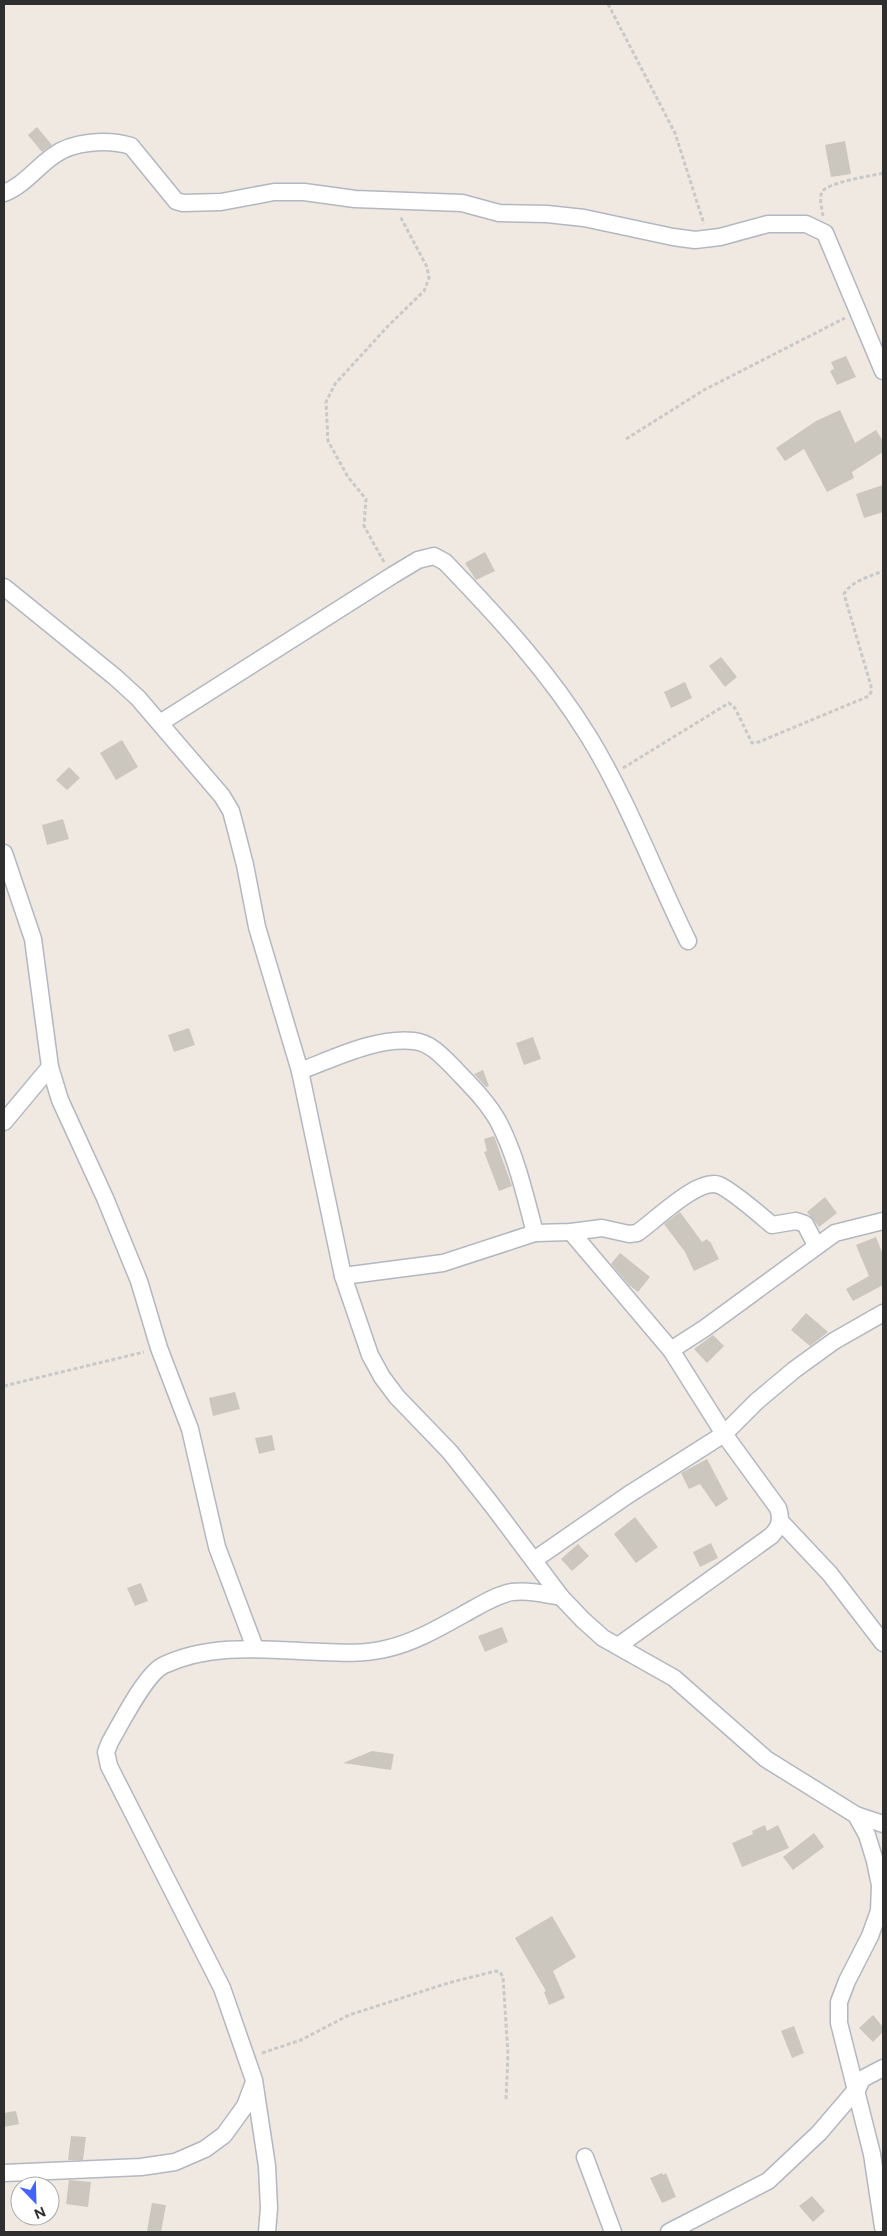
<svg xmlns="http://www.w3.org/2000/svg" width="887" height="2236" font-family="Figtree,sans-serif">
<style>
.building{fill:#cbc7bf}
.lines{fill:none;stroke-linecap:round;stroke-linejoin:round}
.minor-casing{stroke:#b4b7c1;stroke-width:19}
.path{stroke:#c9c9c9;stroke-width:3;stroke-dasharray:4 2.5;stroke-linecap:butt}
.minor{stroke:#fff;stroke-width:16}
</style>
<rect width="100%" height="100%" fill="#efe9e1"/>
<!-- building -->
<g class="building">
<polygon points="37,127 52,145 42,152 28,135"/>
<polygon points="845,141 851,174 831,177 825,145"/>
<polygon points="846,356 856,377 837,385 830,371 834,369 831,362"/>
<polygon points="840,410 855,443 876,430 883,441 883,452 852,472 854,478 827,492 804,449 785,461 776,448 816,421"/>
<polygon points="883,485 883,512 864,518 856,494"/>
<polygon points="485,552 495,571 476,580 465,563"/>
<polygon points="721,657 737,677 725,687 709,666"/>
<polygon points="685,682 692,698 671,708 664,692"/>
<polygon points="122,740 138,767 116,780 100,753"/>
<polygon points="69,767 80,778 67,790 56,780"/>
<polygon points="63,819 69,839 47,845 42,825"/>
<polygon points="189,1028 195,1045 174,1052 168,1035"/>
<polygon points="533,1037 541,1059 524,1065 516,1043"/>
<polygon points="483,1070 489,1086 486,1087 474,1074"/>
<polygon points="494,1136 512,1186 499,1191 484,1152 487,1151 484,1139"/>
<polygon points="825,1197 837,1213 819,1227 807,1212"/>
<polygon points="680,1212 702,1242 707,1239 709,1242 710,1241 719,1259 694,1271 685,1252 664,1224"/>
<polygon points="876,1237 883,1255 883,1285 853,1301 846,1289 869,1276 856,1245"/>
<polygon points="620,1253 650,1277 638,1292 629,1285 611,1264"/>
<polygon points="806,1313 828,1332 810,1346 791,1330"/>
<polygon points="713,1335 724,1346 707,1363 694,1349"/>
<polygon points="235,1392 240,1409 213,1416 209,1398"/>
<polygon points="272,1435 275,1450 259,1454 255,1438"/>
<polygon points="707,1459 728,1499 716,1507 700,1484 689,1489 681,1473"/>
<polygon points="635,1517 658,1547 636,1563 614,1534"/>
<polygon points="711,1543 718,1558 700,1567 693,1552"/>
<polygon points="578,1544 589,1556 572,1571 561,1559"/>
<polygon points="141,1583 148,1601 135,1606 127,1588"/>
<polygon points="502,1627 508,1642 485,1652 478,1636"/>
<polygon points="372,1751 394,1754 391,1770 343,1763"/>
<polygon points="765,1825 767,1831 778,1825 789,1848 742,1867 732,1843 753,1834 752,1831"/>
<polygon points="814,1833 824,1847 793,1870 783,1857"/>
<polygon points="552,1916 576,1957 553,1971 565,1998 549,2005 544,1992 546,1991 515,1938"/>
<polygon points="873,2015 883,2027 883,2032 873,2042 859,2028"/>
<polygon points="794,2026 804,2053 792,2058 781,2031"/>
<polygon points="16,2111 19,2124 4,2127 4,2113"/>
<polygon points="71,2136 86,2137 83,2160 68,2160"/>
<polygon points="662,2173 663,2175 666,2173 676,2197 662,2203 650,2178"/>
<polygon points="69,2180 91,2182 88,2207 66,2204"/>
<polygon points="812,2196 825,2211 813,2222 799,2206"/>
<polygon points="152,2203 166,2205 161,2232 147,2231"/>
</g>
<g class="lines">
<!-- minor casing -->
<g class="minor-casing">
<g id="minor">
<path d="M4 193C23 186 36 168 53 156 72 141 108 139 131 146L176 201 183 203 221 202 274 192H304L355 199 462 203 499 213 547 214 584 218 673 237 695 240 720 237 768 224H806L825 233 883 371"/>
<polyline points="4,587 115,677 138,698 222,796 231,811 235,826 245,865 257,927 300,1071 343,1276 370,1355 382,1377 397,1397 450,1452 492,1505 561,1597 583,1620 603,1638 674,1678 766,1759 856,1815 867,1835 875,1861 880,1885 879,1911 870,1936 847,1981 839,2002 839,2023 872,2154 883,2227"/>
<path d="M160 723 393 575 418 560 434 556 445 562C498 617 549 672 589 737 628 801 655 874 688 941"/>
<polyline points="4,853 33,939 50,1067 60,1100 105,1198 139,1281 159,1348 190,1429 217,1547 255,1648"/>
<path d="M300 1071C335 1058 376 1037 414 1041 431 1043 442 1056 454 1068 469 1084 487 1101 498 1121 516 1155 525 1195 535 1233"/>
<polyline points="4,1122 50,1067"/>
<path d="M571 1232 671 1350 724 1434 778 1508C782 1520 780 1527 771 1536L618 1646"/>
<path d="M343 1276 443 1263 535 1233 571 1232 602 1228 629 1234 637 1233C655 1221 698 1177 719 1185 733 1191 760 1215 772 1225L796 1221 805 1224 816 1245"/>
<polyline points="671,1350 705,1328 835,1233 883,1221"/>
<polyline points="781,1522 830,1574 883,1643"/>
<polyline points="534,1560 628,1495 724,1434 757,1401 794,1370 834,1341 883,1313"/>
<polyline points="856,1815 883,1824"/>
<polyline points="856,2092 862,2079 883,2068"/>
<polyline points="585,2157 613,2232"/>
<polyline points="4,2173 141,2167 175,2162 205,2149 224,2135 245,2106 254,2082"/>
<path d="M267 2232 269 2208 267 2166 254 2080 222 1988 109 1766 106 1752 110 1742C121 1723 146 1673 164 1665 213 1642 269 1650 321 1652 343 1653 363 1654 385 1649 413 1643 439 1628 464 1614 479 1606 495 1595 512 1592 529 1590 545 1594 561 1597"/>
<polyline points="669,2232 768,2181 819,2133 855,2091"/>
</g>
</g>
<!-- path -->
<g class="path">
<polyline points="608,4 675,133 704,224"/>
<path d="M823 216C822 209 819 198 822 192 828 182 871 176 883 173"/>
<polyline points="626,439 704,390 845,318"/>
<polyline points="384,562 364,526 366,499 348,477 328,441 326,402 335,384 388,326 424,291 429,278 427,267 400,216"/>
<path d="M623 768 729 703 735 708 752 743 759 742 869 696 871 692V686L844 594C851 581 871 576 883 571"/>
<polyline points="4,1386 144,1352"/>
<polyline points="262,2053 301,2040 349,2015 448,1983 496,1971 500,1972 503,1977 508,2055 506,2100"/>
</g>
<!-- minor -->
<use href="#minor" class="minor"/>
</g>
<!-- border -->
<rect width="887" height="2236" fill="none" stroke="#2e2e2e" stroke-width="10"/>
<!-- north arrow -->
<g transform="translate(35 2201) rotate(157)"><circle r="24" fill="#ffffff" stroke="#ababab"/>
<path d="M0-4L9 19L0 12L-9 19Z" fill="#4264fb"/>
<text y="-8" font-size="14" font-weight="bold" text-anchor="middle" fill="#2e2e2e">N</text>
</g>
</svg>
